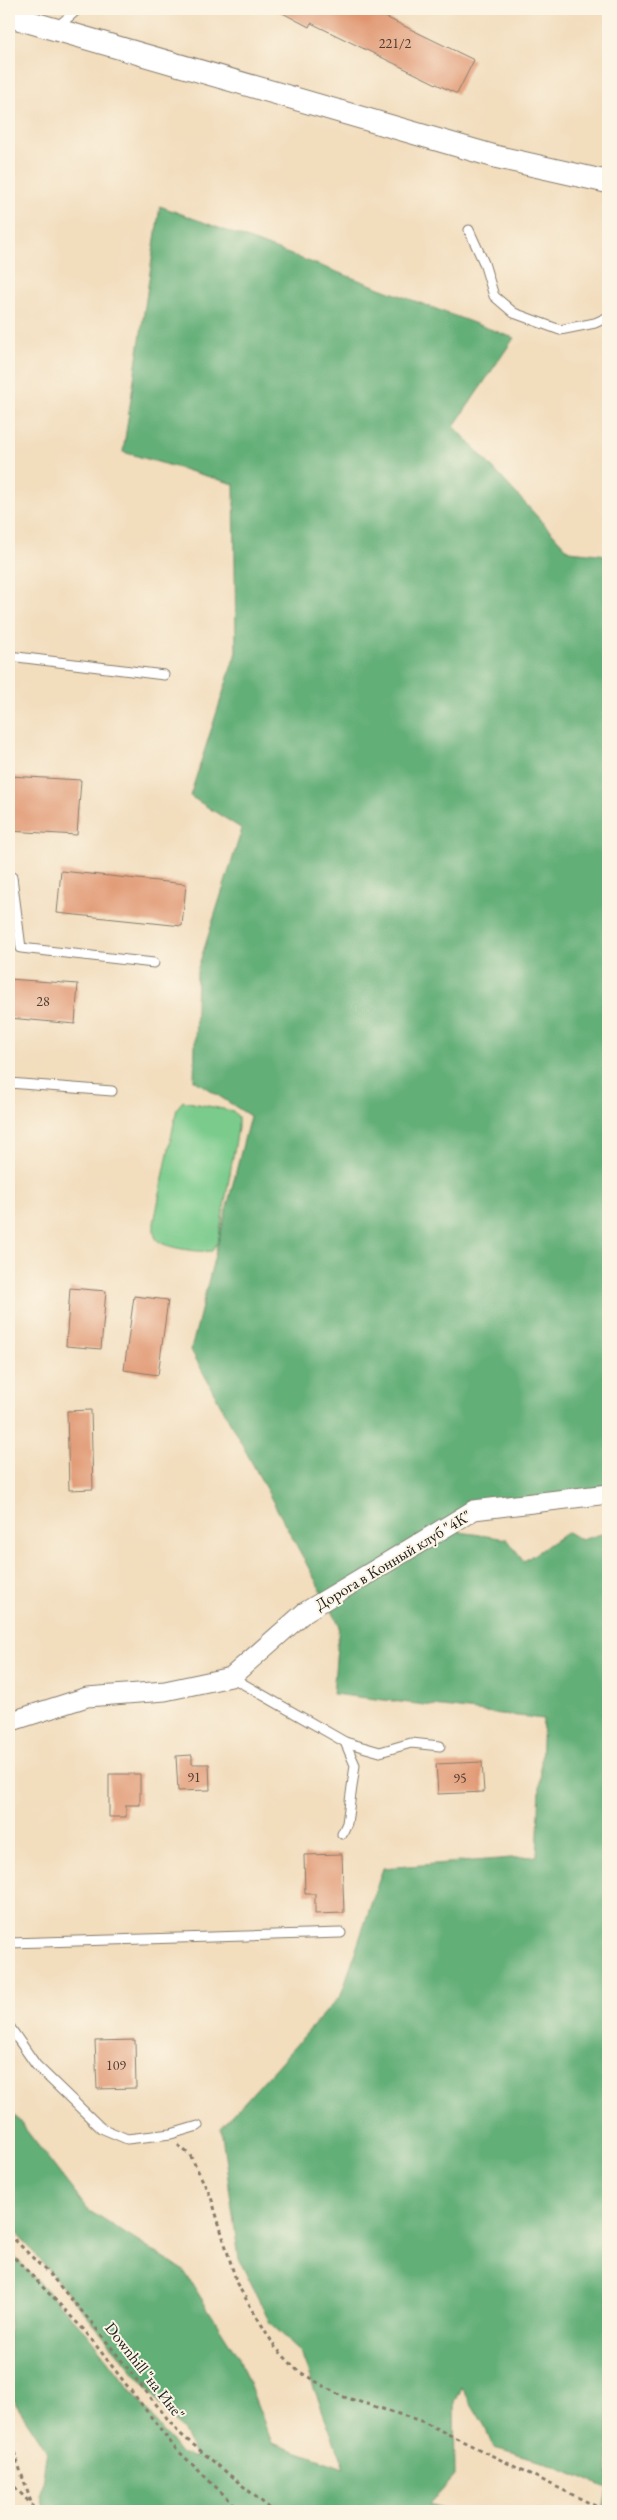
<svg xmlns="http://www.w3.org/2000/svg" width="617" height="2520" font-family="'EB Garamond',serif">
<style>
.green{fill:#7acb8c;stroke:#4b7454}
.forest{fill:#63af78;stroke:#40664a}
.building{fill:#e09570}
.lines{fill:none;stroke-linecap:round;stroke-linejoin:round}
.service-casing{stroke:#877c6c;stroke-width:11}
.minor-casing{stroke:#877c6c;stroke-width:21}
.tertiary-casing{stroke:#877c6c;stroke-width:24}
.path{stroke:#877c6c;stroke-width:3;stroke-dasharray:4 4;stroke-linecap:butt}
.service{stroke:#fff;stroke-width:9}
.minor{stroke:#fff;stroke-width:19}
.tertiary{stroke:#fff;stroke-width:22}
.labels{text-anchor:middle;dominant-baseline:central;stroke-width:4;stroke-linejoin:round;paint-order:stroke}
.number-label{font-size:14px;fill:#4d3a31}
.street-label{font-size:16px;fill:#1c1c1c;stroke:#fcf5e5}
</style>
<rect width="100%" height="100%" fill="#fcf5e5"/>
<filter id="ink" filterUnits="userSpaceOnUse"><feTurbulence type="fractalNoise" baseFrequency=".02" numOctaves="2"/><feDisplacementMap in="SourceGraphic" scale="10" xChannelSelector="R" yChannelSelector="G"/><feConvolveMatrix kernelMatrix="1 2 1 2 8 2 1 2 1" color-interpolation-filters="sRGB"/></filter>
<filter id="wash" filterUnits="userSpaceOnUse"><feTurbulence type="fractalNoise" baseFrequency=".0096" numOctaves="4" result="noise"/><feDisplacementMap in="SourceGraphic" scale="20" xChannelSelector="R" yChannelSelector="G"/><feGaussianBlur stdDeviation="1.12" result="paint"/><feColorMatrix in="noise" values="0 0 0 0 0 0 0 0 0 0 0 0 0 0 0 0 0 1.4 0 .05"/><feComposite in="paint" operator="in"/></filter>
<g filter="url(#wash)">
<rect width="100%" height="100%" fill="#f2ddbd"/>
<!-- green -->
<path class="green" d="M183 1101 233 1111 238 1117V1128L218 1242 212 1251C201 1253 167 1248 158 1241 153 1236 154 1229 154 1223L177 1108Z"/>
<!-- forest -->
<polygon class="forest" points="160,206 514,338 454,426 569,551 608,555 608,1490 456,1511 460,1532 507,1539 524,1561 568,1532 581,1540 608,1532 608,2511 603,2511 607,2488 543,2461 494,2448 483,2423 461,2387 454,2403 455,2476 430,2504 452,2511 44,2511 40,2495 47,2451 9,2394 9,2251 85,2331 180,2453 195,2458 183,2431 9,2223 9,2108 88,2210 184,2271 239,2358 272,2443 344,2468 300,2351 270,2323 239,2259 221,2128 341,1995 383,1868 537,1856 543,1719 333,1694 339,1624 191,1350 250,1116 194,1080 197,971 242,829 190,796 236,652 234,484 123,452"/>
<g id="blocks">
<!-- building -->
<g class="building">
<polygon points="275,9 369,9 474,60 457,94 311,23 309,27"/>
<polygon points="9,776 81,780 77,835 9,831"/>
<polygon points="61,871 186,884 182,926 57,913"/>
<polygon points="9,979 78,984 75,1024 9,1018"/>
<polygon points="70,1288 106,1291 101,1349 66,1346"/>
<polygon points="134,1296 168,1300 158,1375 124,1370"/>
<polygon points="91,1410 93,1489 69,1490 67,1411"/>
<polygon points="192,1755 192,1764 209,1764 210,1790 178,1791 176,1756"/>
<polygon points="482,1762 484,1792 438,1794 436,1764"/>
<polygon points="109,1774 140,1774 140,1805 126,1805 126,1817 109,1817"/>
<polygon points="342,1854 344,1913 315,1914 315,1894 305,1894 304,1855"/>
<polygon points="135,2040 136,2088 97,2089 95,2041"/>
</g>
</g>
</g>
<g filter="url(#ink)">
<use href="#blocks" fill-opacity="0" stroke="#877c6c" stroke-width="1"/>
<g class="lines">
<!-- service casing -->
<g class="service-casing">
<g id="service">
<polyline points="57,27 78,9"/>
<polyline points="469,230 484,263 494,296 514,313 560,330 595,323 608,317"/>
<polyline points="9,656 164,675"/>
<polyline points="9,876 12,877 21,948 154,963"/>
<polyline points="9,1083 112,1091"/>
<polyline points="231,1677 345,1742 355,1765 347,1823 342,1834"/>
<polyline points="345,1742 380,1752 411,1743 440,1746"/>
<polyline points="9,1943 341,1933"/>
<polyline points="9,2026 36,2065 101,2128 127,2139 171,2134 198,2126"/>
</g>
</g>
<!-- minor casing -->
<g class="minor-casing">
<polyline id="minor" points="9,1722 87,1697 165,1691 231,1677 305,1612 474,1510 608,1494"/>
</g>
<!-- tertiary casing -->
<g class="tertiary-casing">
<polyline id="tertiary" points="9,16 497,157 608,182"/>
</g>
<!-- path -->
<g class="path">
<polyline points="178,2145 190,2155 211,2197 237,2284 275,2347 298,2371 341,2396 421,2421 606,2511"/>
<polyline points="9,2234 53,2278 92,2323 178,2432 273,2511"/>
<polyline points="9,2252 85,2331 175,2448 241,2511"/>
<polyline points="9,2437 34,2511"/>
<polyline points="9,2481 32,2505"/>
</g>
<!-- service -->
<use href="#service" class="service"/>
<!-- minor -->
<use href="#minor" class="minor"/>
<!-- tertiary -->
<use href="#tertiary" class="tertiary"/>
</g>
</g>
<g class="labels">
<!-- number labels -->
<g class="number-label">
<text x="395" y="43">221/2</text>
<text x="43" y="1001">28</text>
<text x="194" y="1777">91</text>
<text x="460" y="1778">95</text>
<text x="116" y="2065">109</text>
</g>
<!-- street labels -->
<g class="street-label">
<text transform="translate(393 1560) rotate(-31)">Дорога в Конный клуб "4К"</text>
<text transform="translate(145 2371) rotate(52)">Downhill "на Ине"</text>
</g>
</g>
<!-- margin -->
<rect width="617" height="2520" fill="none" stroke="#fcf5e5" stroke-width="30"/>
</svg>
